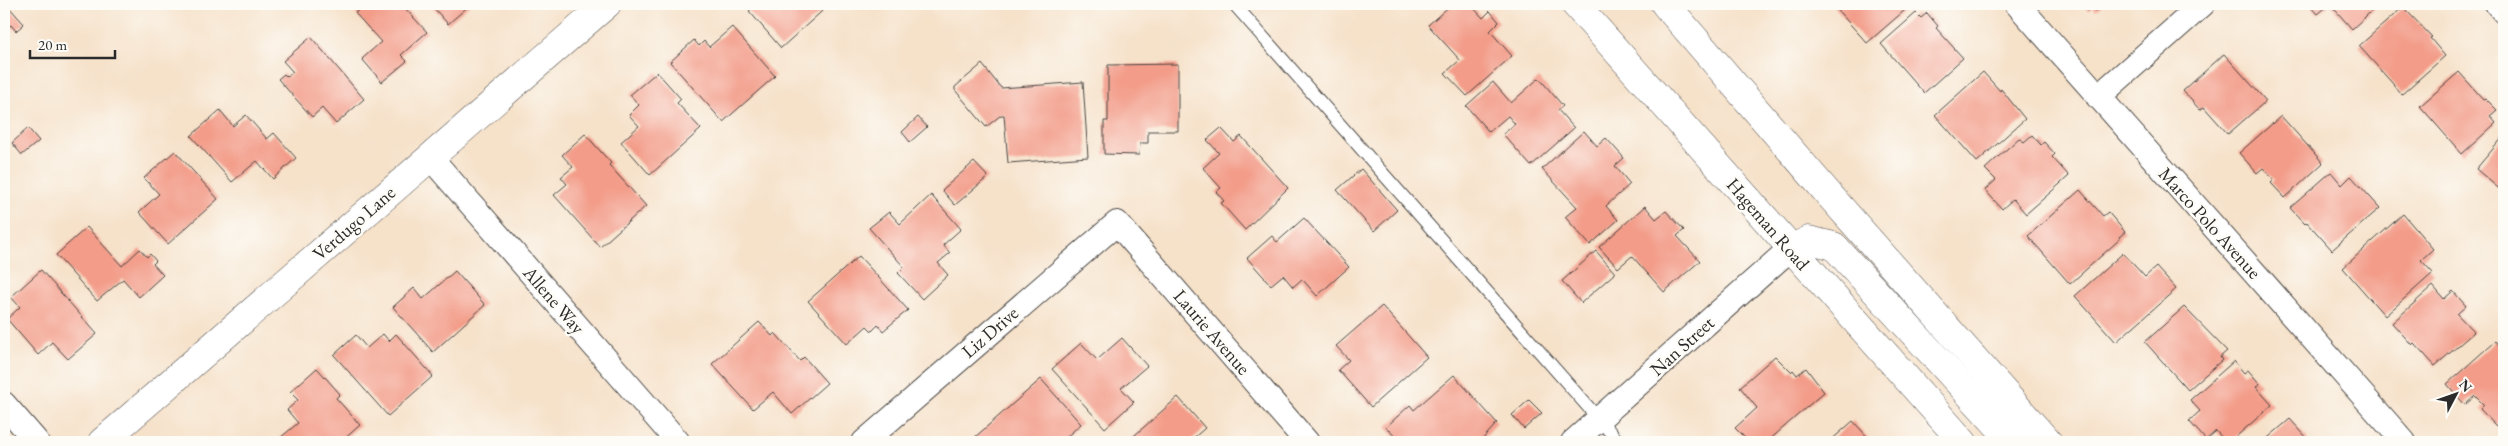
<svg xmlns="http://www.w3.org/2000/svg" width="2508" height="446" font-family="'EB Garamond',serif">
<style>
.building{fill:#f39c89}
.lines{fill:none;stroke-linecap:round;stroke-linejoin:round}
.service-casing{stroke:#494643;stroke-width:14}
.minor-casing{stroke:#494643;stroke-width:26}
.tertiary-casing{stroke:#494643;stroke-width:29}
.secondary-casing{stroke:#494643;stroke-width:29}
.service{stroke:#fff;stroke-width:12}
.minor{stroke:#fff;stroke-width:24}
.tertiary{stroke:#fff;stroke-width:28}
.secondary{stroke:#fff;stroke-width:28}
.labels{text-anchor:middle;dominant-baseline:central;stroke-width:5;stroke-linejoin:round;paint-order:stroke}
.street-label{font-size:19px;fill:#2b2b2b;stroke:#fdfcf7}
</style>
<rect width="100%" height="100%" fill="#fdfcf7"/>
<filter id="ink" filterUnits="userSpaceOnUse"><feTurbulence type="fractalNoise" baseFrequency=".02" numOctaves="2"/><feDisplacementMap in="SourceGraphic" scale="10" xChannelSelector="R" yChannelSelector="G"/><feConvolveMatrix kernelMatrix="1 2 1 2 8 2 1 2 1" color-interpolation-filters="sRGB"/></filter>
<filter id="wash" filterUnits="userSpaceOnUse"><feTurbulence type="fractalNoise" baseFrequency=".0096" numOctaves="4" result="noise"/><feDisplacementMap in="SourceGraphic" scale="20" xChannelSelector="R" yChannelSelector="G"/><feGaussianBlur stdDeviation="1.12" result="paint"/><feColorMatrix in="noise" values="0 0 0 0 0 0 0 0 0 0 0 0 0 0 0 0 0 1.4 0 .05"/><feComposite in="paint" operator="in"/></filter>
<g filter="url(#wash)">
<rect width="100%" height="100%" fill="#f6e1c9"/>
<g id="blocks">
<!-- building -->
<g class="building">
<polygon points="4,4 11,4 9,7 24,24 16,31 11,25 4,32"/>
<polygon points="366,4 401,4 427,32 401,55 407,61 382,82 362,59 381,42 355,13"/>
<polygon points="433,4 471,4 448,24 433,7 435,6"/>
<polygon points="757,4 830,4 781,48 749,11"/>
<polygon points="1452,4 1470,4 1483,18 1490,11 1499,22 1490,31 1512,56 1467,96 1445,73 1460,60 1428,25"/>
<polygon points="1832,4 1912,4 1867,43"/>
<polygon points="2082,4 2104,4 2096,11 2093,7 2088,11"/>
<polygon points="2309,4 2379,4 2352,29 2330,4 2318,14"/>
<polygon points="2403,7 2432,37 2430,38 2445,56 2402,94 2359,46"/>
<polygon points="1916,13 1921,18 1927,13 1938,26 1936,28 1963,58 1924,93 1881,44"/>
<polygon points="732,27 775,76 723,122 670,62 694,40 699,46 704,41 709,47"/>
<polygon points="311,37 364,99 336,124 322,108 312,117 278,79 284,74 287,77 293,72 283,61"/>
<polygon points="2224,54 2266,101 2228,134 2204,107 2200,110 2183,91"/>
<polygon points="982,64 1001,88 1083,82 1088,157 1008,163 1004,115 1001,115 986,127 955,90 955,87"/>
<polygon points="1178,64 1178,131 1148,131 1148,143 1140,143 1139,155 1104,154 1104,121 1108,121 1108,65"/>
<polygon points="657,72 681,99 677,103 701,129 650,175 621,142 639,126 629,115 639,105 630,95"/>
<polygon points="1983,72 2000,91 2001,89 2025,119 1977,162 1935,115"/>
<polygon points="2459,72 2483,99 2485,98 2497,110 2490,116 2496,123 2462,154 2420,106"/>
<polygon points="1539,78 1563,106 1558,110 1574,128 1531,166 1503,134 1515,124 1508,116 1489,132 1466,106 1493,82 1511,103"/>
<polygon points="220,110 233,126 246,115 267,139 274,133 296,158 273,179 257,161 232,182 191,136"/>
<polygon points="2281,116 2323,163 2285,198 2271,183 2274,180 2263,168 2257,173 2239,153"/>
<polygon points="918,117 927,127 910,142 902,132"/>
<polygon points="28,128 39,141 22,155 12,143"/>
<polygon points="1221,128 1234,142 1241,136 1288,188 1245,230 1221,203 1224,201 1216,192 1221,188 1203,168 1219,153 1207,140"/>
<polygon points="1584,131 1597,146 1606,138 1624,158 1615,166 1630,184 1606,206 1618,220 1590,245 1565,217 1577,207 1542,169"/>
<polygon points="585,134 611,163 609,165 646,206 600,247 554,195 567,184 561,177 573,167 562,155"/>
<polygon points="2032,135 2041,145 2044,142 2055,154 2052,157 2069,176 2026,214 2013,199 2002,209 1985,190 1996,180 1985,169 2019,138 2024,142"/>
<polygon points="2504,136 2504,193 2476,169"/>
<polygon points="175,151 218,199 168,244 139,212 159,194 144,178"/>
<polygon points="974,162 988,177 955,205 942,190"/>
<polygon points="1361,169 1397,210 1374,231 1337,190"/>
<polygon points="2331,172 2342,185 2351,176 2380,208 2332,250 2307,222 2305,224 2290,208"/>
<polygon points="2080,190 2103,216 2108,212 2125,232 2119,237 2120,239 2070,284 2028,236"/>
<polygon points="931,195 961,229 943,245 950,253 938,263 948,275 922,299 898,273 904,267 869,228 889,212 900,224"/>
<polygon points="1645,206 1656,219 1666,211 1684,230 1677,236 1700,261 1664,292 1632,256 1618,268 1599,247"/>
<polygon points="2403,214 2433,249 2421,260 2433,273 2385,316 2343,268"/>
<polygon points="1304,218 1349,267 1317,296 1302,279 1293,287 1283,275 1271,285 1247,258 1272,236 1277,242"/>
<polygon points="87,227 122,266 140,249 147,257 150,254 156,261 153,264 163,275 139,297 123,279 97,301 56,255"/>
<polygon points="1596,251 1615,273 1581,303 1562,281"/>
<polygon points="2123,253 2145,277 2156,267 2176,289 2116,342 2075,296"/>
<polygon points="859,256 908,310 883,331 878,325 872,331 867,326 847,344 808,301"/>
<polygon points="41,270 97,334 68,359 52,342 38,355 7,319 20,307 11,297"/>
<polygon points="455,271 485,305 433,352 393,307 414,288 423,299"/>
<polygon points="2433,286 2444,299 2453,291 2466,306 2457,314 2474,332 2435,366 2414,343 2412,345 2392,323"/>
<polygon points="1382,306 1427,357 1371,407 1338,370 1349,360 1336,346"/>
<polygon points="2184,307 2227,351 2220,357 2222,360 2188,390 2145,342"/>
<polygon points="759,322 772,336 775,333 800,361 804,357 827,383 792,414 773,392 753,409 712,364"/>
<polygon points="383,334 389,341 396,334 433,376 388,416 334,355 356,335 367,348"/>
<polygon points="1122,338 1147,366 1121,388 1134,402 1105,428 1052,369 1081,343 1097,360"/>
<polygon points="2495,341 2504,351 2504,419 2496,426 2480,409 2484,405 2475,396 2465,405 2447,384"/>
<polygon points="1775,356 1791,372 1793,370 1797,375 1806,368 1824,392 1767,442 1749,442 1735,428 1757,408 1740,387"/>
<polygon points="2234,361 2244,373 2248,370 2260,384 2256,387 2272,405 2230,442 2226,442 2216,431 2206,440 2189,421 2200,411 2190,400"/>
<polygon points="317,368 340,394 336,398 360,425 341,442 283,442 280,438 298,423 287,410 298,400 290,392"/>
<polygon points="1454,375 1497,423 1480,442 1400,442 1386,427 1410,405 1414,410"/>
<polygon points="1041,379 1081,424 1061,442 978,442 974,438"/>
<polygon points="1178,397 1205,428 1189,442 1127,442"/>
<polygon points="1529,400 1542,413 1524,429 1512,415"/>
<polygon points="2290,419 2308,439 2304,442 2263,442"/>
<polygon points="1853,421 1872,442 1829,442"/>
</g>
</g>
</g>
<g filter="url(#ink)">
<use href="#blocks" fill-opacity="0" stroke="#494643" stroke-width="1"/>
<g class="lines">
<!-- service casing -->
<g class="service-casing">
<polyline id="service" points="1234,4 1619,442"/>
</g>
<!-- minor casing -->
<g class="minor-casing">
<g id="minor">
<polyline points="2017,4 2404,442"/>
<polyline points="2497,4 2504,12"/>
<polyline points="2098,97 2203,4"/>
<polyline points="430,157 678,442"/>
<polyline points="4,404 37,442"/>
<polyline points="864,442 1117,223 1307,442"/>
<polyline points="1573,442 1790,249"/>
</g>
</g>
<!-- tertiary casing -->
<g class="tertiary-casing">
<polyline id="tertiary" points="102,442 607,4"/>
</g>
<!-- secondary casing -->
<g class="secondary-casing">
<g id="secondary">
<polyline points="1575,4 1963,442"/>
<polyline points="1665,4 1831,197 2048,442"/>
<polyline points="1790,249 1809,240 1834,246 2001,429 2021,442"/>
</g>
</g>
<!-- service -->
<use href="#service" class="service"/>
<!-- minor -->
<use href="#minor" class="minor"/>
<!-- tertiary -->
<use href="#tertiary" class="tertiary"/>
<!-- secondary -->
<use href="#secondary" class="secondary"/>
</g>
</g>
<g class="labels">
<!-- street labels -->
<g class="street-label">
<text transform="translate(354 223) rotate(-41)">Verdugo Lane</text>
<text transform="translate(2210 223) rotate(48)">Marco Polo Avenue</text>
<text transform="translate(1768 224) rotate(49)">Hageman Road</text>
<text transform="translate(554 300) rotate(49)">Allene Way</text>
<text transform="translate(990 332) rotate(-41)">Liz Drive</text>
<text transform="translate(1212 332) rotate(49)">Laurie Avenue</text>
<text transform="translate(1682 346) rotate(-42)">Nan Street</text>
</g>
</g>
<!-- margin -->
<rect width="2508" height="446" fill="none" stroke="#fdfcf7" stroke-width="20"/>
<!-- north arrow -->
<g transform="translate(2456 394) rotate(49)" stroke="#fdfcf7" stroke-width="4" paint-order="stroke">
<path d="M0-4L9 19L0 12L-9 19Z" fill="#2b2b2b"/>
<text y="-8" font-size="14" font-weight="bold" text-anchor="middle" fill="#2b2b2b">N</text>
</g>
<!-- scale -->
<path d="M30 50v8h85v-8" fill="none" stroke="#2b2b2b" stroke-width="2.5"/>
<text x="38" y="50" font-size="15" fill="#2b2b2b" stroke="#fdfcf7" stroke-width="4" paint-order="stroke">20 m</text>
</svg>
